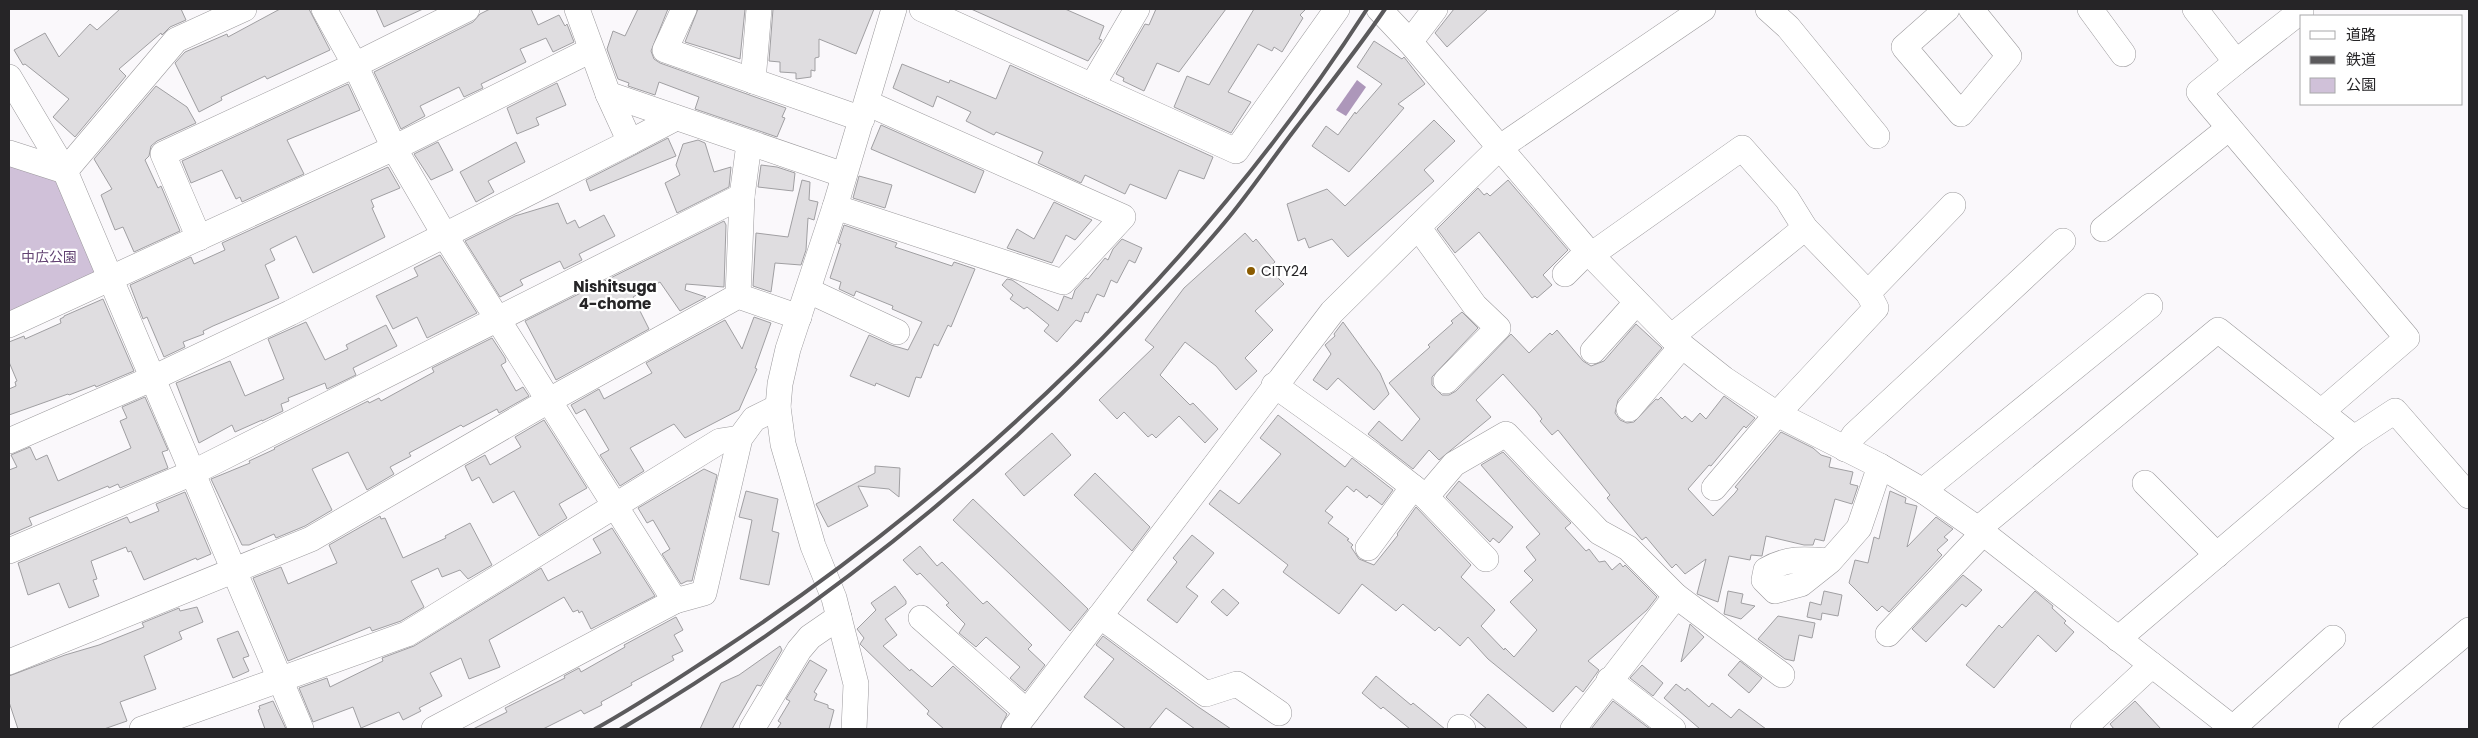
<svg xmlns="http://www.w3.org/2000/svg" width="2478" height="738" font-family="Poppins,'Noto Sans JP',sans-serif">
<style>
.green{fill:#d0c1d9}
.water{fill:#ad97ba}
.building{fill:#dfdde0;stroke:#a09fa2}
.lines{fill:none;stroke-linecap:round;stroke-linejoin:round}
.minor-casing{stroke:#9c9a9d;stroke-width:26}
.minor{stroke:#fff;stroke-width:25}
.rail{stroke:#5b5a5c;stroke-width:4}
.poi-dot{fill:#8a5b00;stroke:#fff;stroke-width:2}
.labels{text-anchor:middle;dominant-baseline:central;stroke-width:4.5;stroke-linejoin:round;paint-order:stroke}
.park-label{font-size:14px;fill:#624272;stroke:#fff}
.poi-label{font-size:14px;fill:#262527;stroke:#fff;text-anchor:start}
.neighbourhood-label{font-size:15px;font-weight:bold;fill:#262527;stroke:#fff}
</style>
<rect width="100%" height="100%" fill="#faf8fb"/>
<!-- green -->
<polygon class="green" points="9,158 59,175 101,278 9,318"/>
<!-- water -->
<polygon class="water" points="1357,80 1366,87 1346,116 1336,110"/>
<!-- building -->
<g class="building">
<polygon points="120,9 181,9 186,20 170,27 162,35 161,33 119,69 126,76 75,137 53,117 69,99 25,64 23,65 14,50 45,33 59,57 90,24 97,30"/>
<polygon points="280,9 309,9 330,50 267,79 265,76 221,97 222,100 199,112 175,63 185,52 227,34 228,37"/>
<polygon points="376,9 423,9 384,27"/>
<polygon points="490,9 531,9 538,25 559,15 565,26 567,24 574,42 553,52 546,38 520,49 526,62 481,84 483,88 464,97 459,87 420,106 425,116 401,129 374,72 473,22 480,14"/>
<polygon points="638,9 668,9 651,51 654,59 660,63 786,108 782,117 785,118 777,137 695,109 699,97 659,82 655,95 628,86 629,83 618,79 607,49 613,31 625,36"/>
<polygon points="698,9 745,9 740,59 685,42"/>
<polygon points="773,9 874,9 856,54 819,39 819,57 815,58 815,71 811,70 811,77 796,79 796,73 780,72 780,62 769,61"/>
<polygon points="971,9 1065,9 1104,26 1099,39 1102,40 1088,61"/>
<polygon points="1156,9 1226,9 1179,72 1157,63 1144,91 1123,81 1124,78 1116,74 1145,24 1149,25"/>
<polygon points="1254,9 1306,9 1300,15 1303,18 1282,52 1274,47 1272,51 1258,44 1228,92 1251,102 1231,133 1174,107 1187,76 1209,85"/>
<polygon points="1454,9 1488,9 1447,47 1435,33"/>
<polygon points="1374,41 1402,59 1404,57 1425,84 1398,104 1404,108 1349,172 1312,146 1326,126 1338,135 1355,112 1356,114 1382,84 1357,67"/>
<polygon points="902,64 949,83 950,80 996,99 1010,65 1213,157 1204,179 1179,170 1166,199 1130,184 1125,194 1085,175 1081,183 1038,163 1043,152 996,132 994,135 966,121 971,112 937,96 933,107 893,88"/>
<polygon points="557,83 566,105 536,118 539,125 517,134 507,108"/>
<polygon points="348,84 360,110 287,140 304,174 242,202 240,197 236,199 222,170 191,183 182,161"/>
<polygon points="156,86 187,107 196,123 157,141 151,146 149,156 145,160 158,188 161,186 180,231 134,252 123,227 115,230 101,195 112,189 94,159"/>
<polygon points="1434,120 1455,141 1424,170 1434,181 1348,257 1332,239 1309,248 1305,238 1298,241 1287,204 1327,189 1345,206"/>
<polygon points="881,125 984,171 975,193 871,149"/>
<polygon points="668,138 676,156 590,191 586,180"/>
<polygon points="698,140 705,143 714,172 731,167 729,187 677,213 665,183 680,175 676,165 683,144"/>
<polygon points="438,142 453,170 431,180 414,154"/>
<polygon points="516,142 525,162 488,181 494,192 476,202 460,172"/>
<polygon points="761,165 777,167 795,173 793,191 758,187"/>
<polygon points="388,167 400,188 371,200 374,207 372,208 385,237 313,273 296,236 270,249 275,260 265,265 279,298 213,326 203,331 204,334 183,342 185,347 164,357 147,317 143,319 130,285 191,257 194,264 225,250 222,243"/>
<polygon points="859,176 892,185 885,208 853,198"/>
<polygon points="802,180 810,182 809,200 818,202 814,220 808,218 806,250 801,265 775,263 771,292 753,286 756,233 788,237"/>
<polygon points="1508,180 1568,250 1543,275 1552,285 1537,298 1535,296 1532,298 1479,232 1455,253 1437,229 1478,188 1484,195 1487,193 1490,196"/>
<polygon points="1054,202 1092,220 1075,240 1066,235 1052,263 1007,248 1017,229 1034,239"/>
<polygon points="558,203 567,224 575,220 579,228 604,215 615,236 579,254 582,260 564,269 560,261 520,280 523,285 500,297 465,241 515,216"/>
<polygon points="724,221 726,225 724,287 686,284 685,290 706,297 680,311 660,282 633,297 649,329 556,380 525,321"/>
<polygon points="844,225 897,243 895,247 952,266 954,262 975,269 951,327 948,325 938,346 934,344 921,378 916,377 909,397 876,383 875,386 850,376 869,335 891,345 908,350 922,322 892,309 893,306 856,291 854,296 839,289 841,282 830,278 841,244 838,243"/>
<polygon points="1245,233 1253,242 1256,239 1275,262 1268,268 1284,284 1255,311 1273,330 1245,358 1257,371 1236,390 1216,366 1185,342 1160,375 1190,405 1193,403 1218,429 1205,443 1179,416 1156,438 1152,434 1148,437 1124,412 1117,419 1099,400 1154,347 1145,340 1184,288"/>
<polygon points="1122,239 1142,248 1135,263 1129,260 1117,283 1111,280 1104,297 1097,294 1088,313 1085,312 1081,322 1076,320 1057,342 1044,331 1049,325 1027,307 1024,309 1010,299 1013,295 1002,285 1007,279 1012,280 1058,311 1064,296 1072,299 1075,290 1086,278 1088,279 1105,258 1108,260 1113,249"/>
<polygon points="440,255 477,313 427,338 417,317 393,329 376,296 418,276 414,268"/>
<polygon points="103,299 134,371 96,387 95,385 69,395 68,394 9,415 9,389 16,386 15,382 17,381 9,362 9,342 24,336 25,339 61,323 60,319 64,317 64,316"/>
<polygon points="1462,312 1478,328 1432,377 1432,385 1442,395 1449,395 1456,391 1511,334 1529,353 1550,333 1552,335 1557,330 1583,361 1591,366 1604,361 1636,324 1662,348 1618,400 1615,413 1620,420 1627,423 1634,422 1656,399 1658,400 1661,397 1682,419 1685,416 1692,422 1700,413 1706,419 1724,396 1755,418 1746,428 1744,426 1711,466 1709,465 1688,489 1713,516 1735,493 1738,489 1735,487 1781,432 1813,448 1821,455 1831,458 1829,467 1853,472 1850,484 1858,486 1852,504 1835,499 1824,541 1815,539 1813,545 1804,545 1766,536 1762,556 1751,555 1750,560 1729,556 1718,602 1697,594 1706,559 1685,574 1676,564 1672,568 1646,537 1642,540 1607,498 1610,495 1558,430 1552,435 1540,421 1542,419 1536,411 1503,374 1476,400 1491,417 1439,460 1429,450 1413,469 1368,434 1379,421 1402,441 1420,419 1389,383 1430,347 1428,345 1453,323 1451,321"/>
<polygon points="754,317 771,323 755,368 757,369 739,410 685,438 674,424 630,448 644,471 620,486 600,455 609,450 585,409 576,414 571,405 599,389 604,399 652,373 646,363 725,320 742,349"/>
<polygon points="306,322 325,360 348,349 346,345 386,325 397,346 353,368 356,375 327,389 325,383 288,398 289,401 281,404 283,411 262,421 262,420 235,432 232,425 199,443 176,383 230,361 245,396 284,379 268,339"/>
<polygon points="1343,322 1380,373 1389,394 1374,410 1338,378 1327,390 1313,380 1331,354 1325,345 1335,336 1334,334"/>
<polygon points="492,338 505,358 506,362 501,365 516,391 523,387 529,396 499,413 497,409 463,427 461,425 409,453 411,456 390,467 394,474 367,490 348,452 312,469 332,510 305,526 276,538 274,534 249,545 242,545 211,479 250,463 249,461 275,449 274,448 368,401 369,403 379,398 381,401 434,372 432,368"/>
<polygon points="145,397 168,450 162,452 168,468 120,488 118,484 109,488 108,486 29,518 32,525 9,535 9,470 17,467 11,455 30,447 36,460 47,455 58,481 131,448 120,421 127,418 122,407"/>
<polygon points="1278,415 1345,467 1352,458 1393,490 1382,505 1369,495 1367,498 1356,489 1354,492 1347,486 1325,511 1333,517 1328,523 1349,539 1347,540 1353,545 1351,547 1359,559 1374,565 1398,535 1397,534 1416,507 1471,565 1461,577 1495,610 1481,626 1504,650 1505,648 1514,657 1537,630 1510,602 1533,580 1524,571 1536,560 1526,547 1540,534 1481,465 1503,452 1571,523 1565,528 1586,551 1589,549 1599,562 1605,561 1612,570 1620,563 1623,567 1625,565 1657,597 1647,610 1588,661 1599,670 1583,692 1576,686 1553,712 1488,659 1468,637 1460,646 1439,627 1435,631 1403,604 1396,611 1362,584 1339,614 1283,572 1288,565 1209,504 1220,490 1239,504 1281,454 1260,438"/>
<polygon points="544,420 587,488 559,504 567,518 539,536 514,491 493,503 479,477 472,481 465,466 485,455 490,465 521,447 515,437"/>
<polygon points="1052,433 1071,455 1024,496 1005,474"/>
<polygon points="875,466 900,468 899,497 889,489 858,486 868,506 828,527 816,504 875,473"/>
<polygon points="704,469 717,475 692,581 687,581 681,584 662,554 670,549 653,520 647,523 638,508"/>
<polygon points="1095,473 1150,527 1132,551 1074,495"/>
<polygon points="1459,481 1513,527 1499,543 1493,538 1490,542 1446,497"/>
<polygon points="746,491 778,499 772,531 779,533 769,585 740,579 752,520 739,517"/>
<polygon points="1890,491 1906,498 1905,503 1917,506 1907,547 1936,517 1953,529 1944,537 1948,540 1937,550 1942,555 1889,612 1882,606 1877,611 1849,583 1855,560 1868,563 1874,537 1879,539"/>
<polygon points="185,492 211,554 197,560 196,558 144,580 131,551 128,552 126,547 91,561 97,579 93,580 99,596 69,608 59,583 28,595 18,563 127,517 130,523 159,511 156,504"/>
<polygon points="973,499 1088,609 1070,631 953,520"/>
<polygon points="380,516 381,519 385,518 403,558 446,538 445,536 470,523 492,565 468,579 460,570 442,577 438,568 411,581 424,607 401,621 372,631 370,627 288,661 253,578 281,567 288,584 337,563 329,545"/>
<polygon points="612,528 655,596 591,629 582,611 579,613 578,610 573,612 564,597 489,640 500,667 469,679 461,658 430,673 442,696 419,708 421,711 403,720 399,712 361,728 353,707 313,722 299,688 327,678 330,687 383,661 382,658 414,646 541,568 548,581 601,553 593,539"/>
<polygon points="1192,535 1214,553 1186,587 1198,596 1177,623 1147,600 1177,562 1173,558"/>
<polygon points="920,546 937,566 942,562 983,604 987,601 1032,645 1028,649 1045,665 1025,691 1010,678 1020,667 986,637 976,647 959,633 965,624 946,605 949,603 920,573 917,575 903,560"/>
<polygon points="1963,575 1982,590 1966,607 1962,604 1926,642 1912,629"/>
<polygon points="895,586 906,601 906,604 885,619 897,635 883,646 910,671 911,669 932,687 953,666 1007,714 1000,729 944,729 927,714 929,711 860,644 864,638 857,629 876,610 871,603"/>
<polygon points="1223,589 1239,603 1227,616 1211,602"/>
<polygon points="1728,591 1743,594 1741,603 1755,606 1741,619 1724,614"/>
<polygon points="1824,591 1842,595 1838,616 1822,613 1821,620 1807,617 1810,602 1821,605"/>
<polygon points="2035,591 2053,606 2052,608 2066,621 2064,623 2074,632 2056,652 2038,635 1994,688 1966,665 1999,625 2002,628"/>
<polygon points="197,607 203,622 179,632 182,639 144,656 156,689 120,702 127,721 104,729 18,729 9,702 9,676 65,655 99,645 144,627 142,623 179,608 180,611"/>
<polygon points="1778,616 1815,623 1812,638 1799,635 1794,661 1785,659 1758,639"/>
<polygon points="676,617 683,630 674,635 683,651 672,656 674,660 631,683 632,685 601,702 602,705 584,714 581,710 543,729 473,729 507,712 505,708 565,678 564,676 579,668 581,672 625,647 624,645"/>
<polygon points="1690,624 1704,637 1681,662"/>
<polygon points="238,631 249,656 243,658 249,671 233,678 217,639"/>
<polygon points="1103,636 1197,706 1231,729 1195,729 1166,708 1149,729 1126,729 1084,697 1114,659 1096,645"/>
<polygon points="780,646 782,650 761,686 757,685 732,729 700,729 721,683 739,675"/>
<polygon points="810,660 827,670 814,692 817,694 814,700 828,705 828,708 834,710 829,729 777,729 781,723 778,721 790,701 786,699"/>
<polygon points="1740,661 1762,678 1749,693 1728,675"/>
<polygon points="1642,665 1663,683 1653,696 1630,678"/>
<polygon points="1376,676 1411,705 1413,703 1445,729 1410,729 1383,707 1381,709 1362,693"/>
<polygon points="1676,684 1685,691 1687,688 1709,707 1712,703 1731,718 1739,709 1766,729 1700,729 1664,698"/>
<polygon points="1488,694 1528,729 1487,729 1470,715"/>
<polygon points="273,701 286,729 265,729 258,710 260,709 259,706"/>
<polygon points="1613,701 1650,729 1591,729"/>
<polygon points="2135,701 2161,729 2114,729 2110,724"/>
</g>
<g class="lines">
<!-- minor casing -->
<g class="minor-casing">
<g id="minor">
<polyline points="324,9 355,65 394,148 444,234 675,601 704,593 740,438 754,419 778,407"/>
<polyline points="684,9 665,50 862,119"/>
<polyline points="922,9 1236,151 1337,9"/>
<polyline points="1379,9 1410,42 1591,255 1671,337 1724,379 1777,414 1880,466 1925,492 1978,529 2234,729"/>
<polyline points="1768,9 1788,27 1877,136"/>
<polyline points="1947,9 1904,47 1961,114 2009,56 1971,9"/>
<polyline points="2090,9 2123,54"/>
<polyline points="2195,9 2236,62 2301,11 2299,9"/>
<polyline points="1410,42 1435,9"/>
<polyline points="2236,62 2199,92 2407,338 2321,412"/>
<polyline points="9,77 65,171 301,729"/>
<polyline points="753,81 759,9"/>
<polyline points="1092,86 1137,9"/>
<polyline points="608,94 844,175"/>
<polyline points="630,142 676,118"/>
<polyline points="9,153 65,171 176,40 244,9"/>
<polyline points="835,207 1063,282 1123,217 867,103"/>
<polyline points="1418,227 1499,148 1703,9"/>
<polyline points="2103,229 2229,128"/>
<polyline points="199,238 163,154 355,65 467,9"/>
<polyline points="1591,255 1742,148 1787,199 1805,228 1868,293 1876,308 1777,414 1714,488"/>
<polyline points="1565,274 1588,251"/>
<polyline points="809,291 897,332"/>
<polyline points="1868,293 1953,205"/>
<polyline points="738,296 742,196 749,144"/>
<polyline points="9,325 394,148 591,50"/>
<polyline points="1671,337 1805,228"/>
<polyline points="1593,351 1636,303"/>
<polyline points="1274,385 1372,455 1426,497 1486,559"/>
<polyline points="1629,409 1682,346"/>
<polyline points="9,441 151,379 290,313 630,142 608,94 577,9"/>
<polyline points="1845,449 1854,435 2063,241"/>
<polyline points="2145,483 2217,555"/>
<polyline points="1925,492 1931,484 2150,306"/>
<polyline points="1426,497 1454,464 1506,434 1599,532 1628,548 1676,596 1573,729"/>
<polyline points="1978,529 2218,330 2354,438 2395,411 2469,496"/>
<polyline points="1368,548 1413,487"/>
<polyline points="9,551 192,473 742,196"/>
<path d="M1830 561C1806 559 1788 557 1766 570L1764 580 1775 591 1801 584 1830 561 1859 528 1880 466"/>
<polyline points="1676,596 1782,675"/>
<polyline points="1100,616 1206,694 1237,684 1279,713"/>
<polyline points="921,618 1027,712"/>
<polyline points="1888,634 1983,533"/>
<polyline points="2118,639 2354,438"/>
<polyline points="9,662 311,539 548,401 738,296 799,317"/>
<polyline points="1609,680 1673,729"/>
<polyline points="1460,727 1463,729"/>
<polyline points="2233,728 2333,638"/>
<polyline points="142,729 407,634 720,441 740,438"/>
<polyline points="434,729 675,601"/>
<polyline points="752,729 799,650 810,637 839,617"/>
<polyline points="854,729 856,684 834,598 813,546 783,444 778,407 780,384 788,349 835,207 894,9"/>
<polyline points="1014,729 1332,312 1418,227 1475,306 1498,328 1446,381"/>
<polyline points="2083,729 2152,665"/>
<polyline points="2351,729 2469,630"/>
</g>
</g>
<!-- minor -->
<use href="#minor" class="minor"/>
<!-- rail -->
<g class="rail">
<path d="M595 729C637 706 677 679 717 653 973 485 1201 267 1367 9"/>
<path d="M621 729C796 625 958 499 1102 354 1144 312 1187 268 1225 222 1250 192 1272 159 1296 128 1326 89 1357 50 1385 9"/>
</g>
</g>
<!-- markers -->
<circle class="poi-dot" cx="1251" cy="271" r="5"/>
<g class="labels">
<!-- park labels -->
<g class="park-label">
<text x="49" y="257">中広公園</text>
</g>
<!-- poi labels -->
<g class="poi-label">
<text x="1261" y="271">CITY24</text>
</g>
<!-- neighbourhood labels -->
<g class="neighbourhood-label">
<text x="615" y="286">Nishitsuga<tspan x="615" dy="17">4-chome</tspan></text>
</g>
</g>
<!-- border -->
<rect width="2478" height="738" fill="none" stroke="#262527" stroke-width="20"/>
<!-- legend -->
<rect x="2300" y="15" width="162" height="90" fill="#ffffff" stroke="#a8a8a9"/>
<rect x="2310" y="31" width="25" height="8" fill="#ffffff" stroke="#a8a8a9"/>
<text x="2346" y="40" font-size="15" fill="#262527">道路</text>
<rect x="2310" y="56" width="25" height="8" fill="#5b5a5c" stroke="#a8a8a9"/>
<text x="2346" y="65" font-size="15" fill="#262527">鉄道</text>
<rect x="2310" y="78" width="25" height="15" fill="#d0c1d9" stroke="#a8a8a9"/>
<text x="2346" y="90" font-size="15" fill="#262527">公園</text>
</svg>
